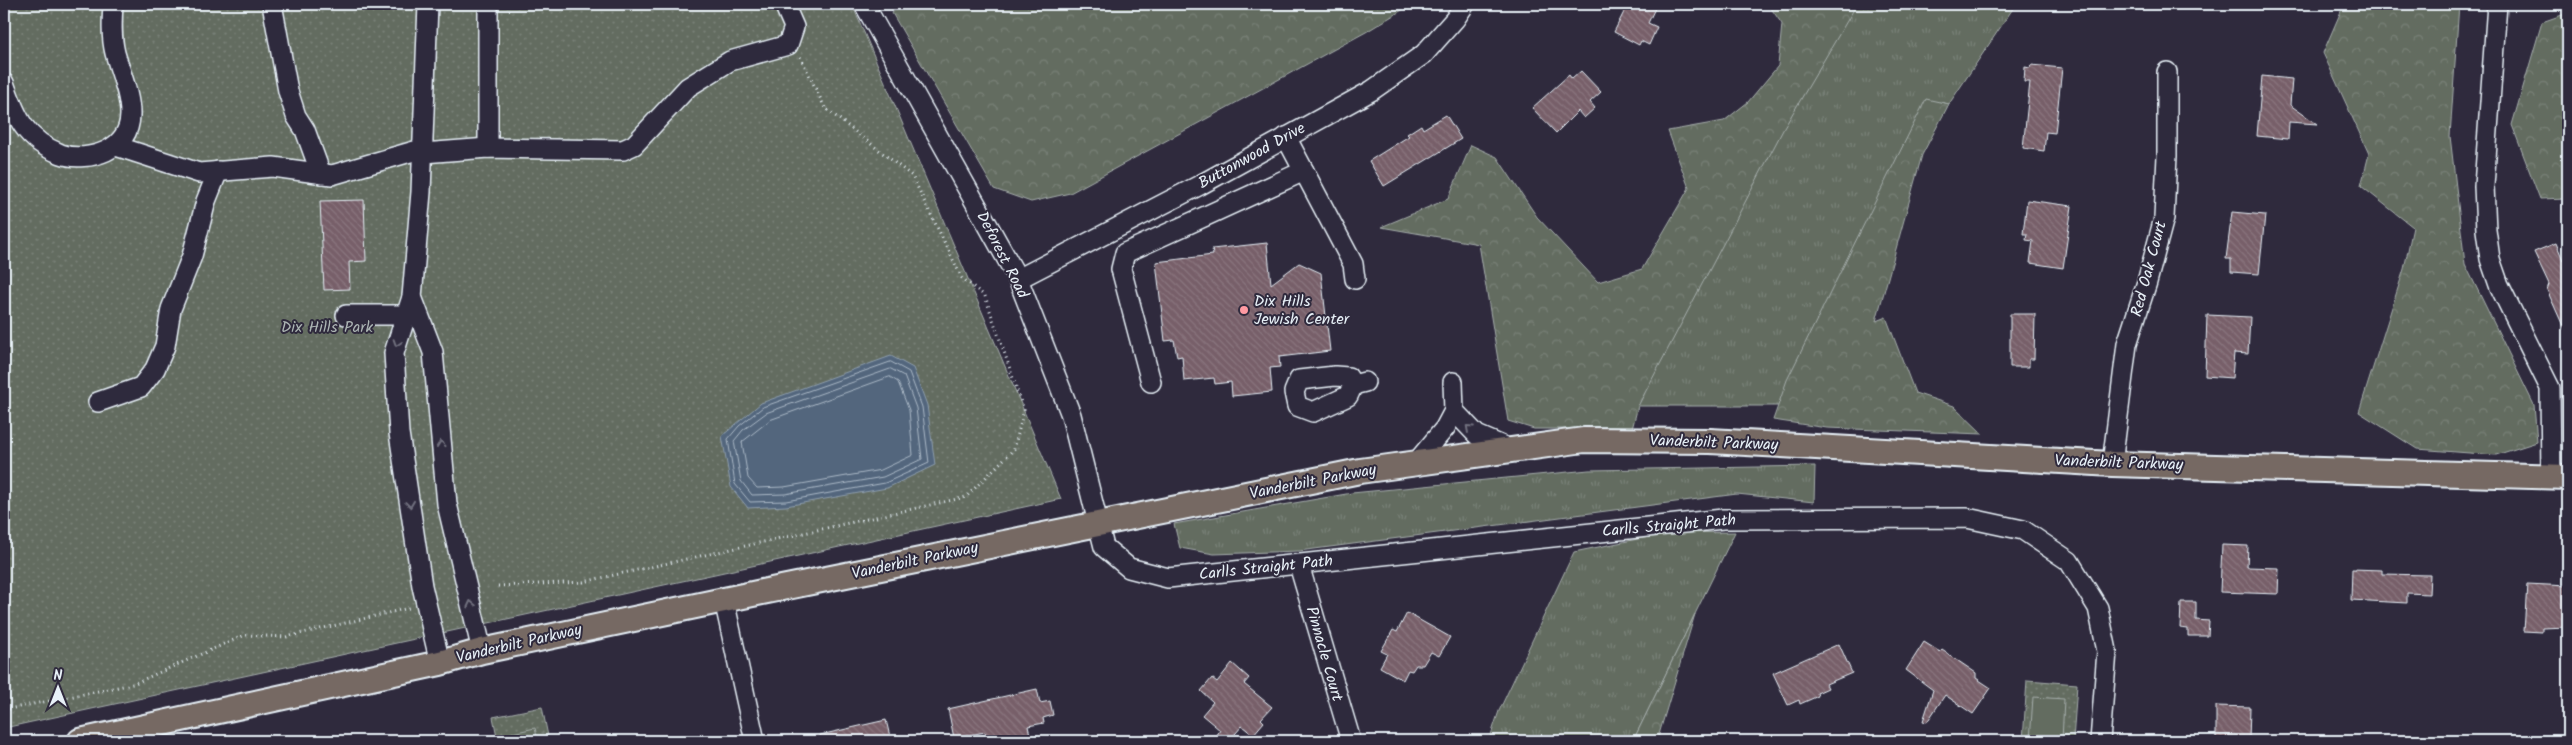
<svg xmlns="http://www.w3.org/2000/svg" width="2572" height="745" font-family="Kalam,sans-serif">
<style>
.grass{fill:url(#grass-tufts);stroke:#a6aeac}
.forest{fill:url(#forest-crowns);stroke:#a6aeac}
.park{fill:url(#park-dots);stroke:#a6aeac}
.garden{fill:#636c60;stroke:#a6aeac}
.water{fill:#52667d;stroke:#8e9eae}
.lines{fill:none;stroke-linecap:round;stroke-linejoin:round}
.shore{stroke:#acb9c7;stroke-width:1}
.building{fill:url(#building-back-hatch);stroke:#e8f1f8}
.minor-casing{stroke:#e8f1f8;stroke-width:22}
.major-casing{stroke:#e8f1f8;stroke-width:28}
.path{stroke:#e8f1f8;stroke-width:3;stroke-dasharray:1 4;stroke-linecap:butt}
.minor{stroke:#2f2a3d;stroke-width:19}
.major{stroke:#766964;stroke-width:24}
.oneway{stroke:#70707e}
.poi-dot{fill:#ff9aa2;stroke:#2f2a3d;stroke-width:2}
.labels{text-anchor:middle;dominant-baseline:central;stroke-width:4;stroke-linejoin:round;paint-order:stroke}
.street-label{font-size:16px;fill:#e8f1f8;stroke:#2f2a3d}
.poi-label{font-size:16px;fill:#e8f1f8;stroke:#2f2a3d;text-anchor:start}
.park-label{font-size:16px;fill:#acb5b4;stroke:#2f2a3d}
</style>
<defs>
<pattern id="grass-tufts" width="24" height="20" patternUnits="userSpaceOnUse" patternTransform="scale(1.25)"><rect width="24" height="20" fill="#636c60"/><path d="M3 7l-1-3M5 7V3M7 7l1-3M15 17l-1-3M17 17v-4M19 17l1-3" fill="none" stroke="#798178"/></pattern>
<pattern id="forest-crowns" width="20" height="18" patternUnits="userSpaceOnUse" patternTransform="scale(1.25)"><rect width="20" height="18" fill="#636c60"/><path d="M2 6a3 3 0 1 1 6 0M12 15a3 3 0 1 1 6 0" fill="none" stroke="#798178"/></pattern>
<pattern id="park-dots" width="8" height="8" patternUnits="userSpaceOnUse" patternTransform="scale(1.25)"><rect width="8" height="8" fill="#636c60"/><path d="M2 2h.1M6 6h.1" fill="none" stroke="#798178" stroke-width="1.8" stroke-linecap="round"/></pattern>
<pattern id="building-back-hatch" width="6" height="6" patternUnits="userSpaceOnUse" patternTransform="scale(1.25)"><rect width="6" height="6" fill="#775f69"/><path d="M-1 5l2 2M0 0l6 6M5-1l2 2" fill="none" stroke="#8a767f"/></pattern>
</defs>
<rect width="100%" height="100%" fill="#2f2a3d"/>
<filter id="ink" filterUnits="userSpaceOnUse"><feTurbulence type="fractalNoise" baseFrequency=".02" numOctaves="2"/><feDisplacementMap in="SourceGraphic" scale="10" xChannelSelector="R" yChannelSelector="G"/><feConvolveMatrix kernelMatrix="1 2 1 2 8 2 1 2 1" color-interpolation-filters="sRGB"/></filter>
<g filter="url(#ink)">
<!-- grass -->
<g class="grass">
<polygon points="1837,4 2016,4 1949,104 1939,102 1790,406 1638,406 1738,180"/>
<polygon points="1815,466 1814,502 1737,494 1299,551 1214,554 1180,548 1174,524 1352,493 1589,470"/>
<polygon points="1735,532 1633,741 1489,741 1499,711 1574,552 1667,533"/>
</g>
<!-- forest -->
<g class="forest">
<polygon points="902,4 1412,4 1366,32 1070,193 1031,202 994,189 892,13"/>
<polygon points="1768,4 1857,4 1784,128 1638,406 1632,429 1534,429 1508,421 1479,244 1381,227 1448,199 1471,145 1497,157 1537,217 1598,282 1642,269 1689,188 1668,131 1724,121 1748,102 1778,66 1782,24"/>
<polygon points="2354,4 2459,4 2450,136 2465,264 2534,405 2537,442 2496,455 2417,449 2359,412 2404,269 2413,227 2361,186 2369,154 2323,53 2342,9"/>
<polygon points="2568,13 2568,198 2540,199 2512,125 2542,22"/>
<polygon points="1926,99 1949,104 1922,155 1876,321 1886,317 1915,393 1954,406 1983,434 1827,428 1773,420 1787,380"/>
<polygon points="1695,614 1657,741 1633,741"/>
</g>
<!-- park -->
<g class="park">
<polygon points="4,4 852,4 1061,499 4,728"/>
<polygon points="2027,680 2077,684 2073,741 2023,741"/>
<polygon points="542,707 549,741 498,741 493,717"/>
</g>
<!-- garden -->
<g class="garden">
<polygon points="2033,697 2064,699 2062,741 2030,741"/>
<polygon points="535,728 538,741 504,741 503,735"/>
</g>
<!-- water -->
<polygon class="water" points="891,356 913,368 927,405 935,465 887,488 786,506 748,508 731,487 722,436 761,403"/>
<g class="lines">
<!-- shore -->
<g class="shore">
<polygon points="891,362 909,372 922,407 929,463 885,483 786,501 750,502 735,484 728,439 739,426 763,407"/>
<polygon points="891,369 904,376 916,408 922,459 883,477 785,494 752,495 741,481 734,441 743,430 766,413"/>
<polygon points="890,377 898,382 909,410 913,455 881,470 784,487 757,488 748,478 742,442 770,420"/>
</g>
</g>
<!-- building -->
<g class="building">
<polygon points="1628,4 1657,4 1648,23 1657,27 1649,45 1641,41 1639,45 1614,32"/>
<polygon points="2031,65 2062,68 2055,133 2046,132 2044,151 2023,148 2030,82 2024,82 2025,67 2030,68"/>
<polygon points="1581,71 1601,92 1590,102 1595,108 1584,118 1578,111 1556,133 1532,108 1569,75 1572,79"/>
<polygon points="2262,76 2292,79 2290,105 2317,124 2289,122 2288,139 2257,136"/>
<polygon points="1446,115 1461,139 1384,186 1369,161 1409,136 1407,134 1421,125 1423,129"/>
<polygon points="364,200 366,261 349,262 350,289 324,290 320,201"/>
<polygon points="2027,200 2072,206 2063,268 2030,263 2033,241 2026,240 2027,234 2023,234"/>
<polygon points="2232,212 2265,215 2259,274 2231,272 2231,259 2226,259"/>
<polygon points="1267,243 1271,284 1299,263 1321,273 1330,351 1279,357 1280,367 1270,368 1272,392 1232,396 1231,382 1215,384 1214,378 1184,381 1182,356 1177,357 1174,340 1165,341 1156,262 1213,255 1212,249"/>
<polygon points="2556,243 2563,260 2568,257 2568,337 2547,290 2549,284 2534,252"/>
<polygon points="2010,314 2035,314 2034,359 2029,359 2029,367 2010,367"/>
<polygon points="2207,315 2250,317 2248,354 2234,353 2232,378 2205,376"/>
<polygon points="2222,545 2248,546 2247,567 2279,568 2278,594 2220,592"/>
<polygon points="2352,569 2382,570 2382,574 2430,575 2429,594 2407,593 2407,603 2351,600"/>
<polygon points="2527,584 2568,586 2568,627 2542,628 2542,632 2524,631"/>
<polygon points="2181,602 2196,602 2196,620 2209,621 2208,636 2188,636 2188,629 2180,628"/>
<polygon points="1407,613 1450,637 1439,656 1431,652 1423,665 1416,665 1412,671 1408,670 1403,680 1380,667 1387,654 1381,651 1393,630 1397,632"/>
<polygon points="1924,642 1940,652 1942,650 1976,673 1976,678 1991,688 1973,714 1945,695 1927,722 1923,721 1933,690 1906,670"/>
<polygon points="1839,644 1852,673 1826,684 1828,688 1817,693 1818,696 1800,704 1799,700 1788,705 1773,673"/>
<polygon points="1232,663 1249,678 1244,684 1272,707 1261,719 1264,722 1253,735 1242,726 1229,741 1225,741 1217,735 1220,730 1202,715 1213,702 1201,691 1212,678 1217,682"/>
<polygon points="1037,689 1040,703 1050,701 1053,715 1043,718 1044,723 1028,726 1030,735 1001,741 987,741 985,732 954,738 948,709"/>
<polygon points="2216,706 2250,707 2249,741 2216,741"/>
<polygon points="886,720 891,741 821,741 820,735"/>
</g>
<g class="lines">
<!-- minor casing -->
<g class="minor-casing">
<g id="minor">
<polyline points="272,4 288,91 296,116 305,130 321,174"/>
<polyline points="428,4 421,192 412,297 394,353 399,433 422,586 440,663"/>
<polyline points="488,4 488,148"/>
<polyline points="864,4 1018,279 1071,415 1104,547 1129,568 1168,578 1723,519 1967,518 2023,530 2069,561 2098,608 2107,651 2100,741"/>
<polyline points="2497,4 2484,186 2486,230 2490,259 2499,285 2550,388 2551,476"/>
<path d="M4 83C16 117 25 140 61 154 74 159 93 157 106 151 148 131 124 86 115 53 111 37 112 20 113 4"/>
<polyline points="1286,137 1353,264 1355,279"/>
<polyline points="116,146 199,173 273,167 332,175 414,151"/>
<polyline points="423,153 488,148 623,150 634,145 688,87 730,61 788,45 794,27 784,4"/>
<polyline points="1018,279 1200,185 1371,91 1424,54 1455,19 1465,4"/>
<polyline points="412,297 433,352 447,504 482,651"/>
<polyline points="346,315 406,315"/>
<polyline points="1151,382 1121,269 1125,253 1304,171"/>
<polyline points="1453,382 1454,411"/>
<polyline points="1353,385 1348,396 1313,412 1297,406 1294,392 1299,380 1335,376 1348,377 1353,385 1365,382"/>
<polyline points="98,402 141,387 155,369 165,346 171,309 192,256 206,201 218,171"/>
<polyline points="1415,464 1445,428 1454,411 1477,435 1512,450"/>
<polyline points="2112,464 2127,344 2147,282 2164,218 2167,156 2167,72"/>
<polyline points="1299,565 1351,741"/>
<polyline points="724,600 755,741"/>
</g>
</g>
<!-- major casing -->
<g class="major-casing">
<polyline id="major" points="80,741 440,663 482,651 762,592 1360,471 1584,440 1710,441 2112,464 2568,477"/>
</g>
<!-- path -->
<g class="path">
<polyline points="498,586 583,582 966,497 1014,449 1024,410 985,296 962,278 912,176 825,108 800,56"/>
<polyline points="4,710 133,684 245,635 286,637 409,608"/>
</g>
<!-- minor -->
<use href="#minor" class="minor"/>
<!-- major -->
<use href="#major" class="major"/>
</g>
<!-- one-way arrows -->
<defs><path id="oneway-chevron" d="M-2-3.5L2.5 0L-2 3.5" fill="none" stroke-width="1.6" stroke-linecap="round" stroke-linejoin="round" transform="scale(1.25)"/></defs>
<g class="oneway">
<use href="#oneway-chevron" transform="translate(397 343) rotate(108)"/>
<use href="#oneway-chevron" transform="translate(1469 428) rotate(-138)"/>
<use href="#oneway-chevron" transform="translate(441 444) rotate(-95)"/>
<use href="#oneway-chevron" transform="translate(410 504) rotate(82)"/>
<use href="#oneway-chevron" transform="translate(471 604) rotate(-103)"/>
</g>
</g>
<!-- markers -->
<circle class="poi-dot" cx="1244" cy="310" r="5"/>
<g class="labels">
<!-- street labels -->
<g class="street-label">
<text transform="translate(1252 156) rotate(-29)">Buttonwood Drive</text>
<text transform="translate(1002 255) rotate(63)">Deforest Road</text>
<text transform="translate(2149 269) rotate(-75)">Red Oak Court</text>
<text transform="translate(1714 443) rotate(2)">Vanderbilt Parkway</text>
<text transform="translate(2119 463) rotate(2)">Vanderbilt Parkway</text>
<text transform="translate(1313 482) rotate(-11)">Vanderbilt Parkway</text>
<text transform="translate(1669 526) rotate(-5)">Carlls Straight Path</text>
<text transform="translate(915 561) rotate(-12)">Vanderbilt Parkway</text>
<text transform="translate(1266 568) rotate(-6)">Carlls Straight Path</text>
<text transform="translate(519 644) rotate(-13)">Vanderbilt Parkway</text>
<text transform="translate(1324 654) rotate(74)">Pinnacle Court</text>
</g>
<!-- poi labels -->
<g class="poi-label">
<text x="1254" y="301">Dix Hills<tspan x="1254" dy="18">Jewish Center</tspan></text>
</g>
<!-- park labels -->
<g class="park-label">
<text x="327" y="327">Dix Hills Park</text>
</g>
</g>
<!-- margin -->
<rect width="2572" height="745" fill="none" stroke="#2f2a3d" stroke-width="20"/>
<rect x="10" y="10" width="2552" height="725" fill="none" stroke="#e8f1f8" stroke-width="2" filter="url(#ink)"/>
<!-- north arrow -->
<g transform="translate(58 688)" stroke="#2f2a3d" stroke-width="4" paint-order="stroke">
<path d="M0-4L9 19L0 12L-9 19Z" fill="#e8f1f8"/>
<text y="-8" font-size="14" font-weight="bold" text-anchor="middle" fill="#e8f1f8">N</text>
</g>
</svg>
